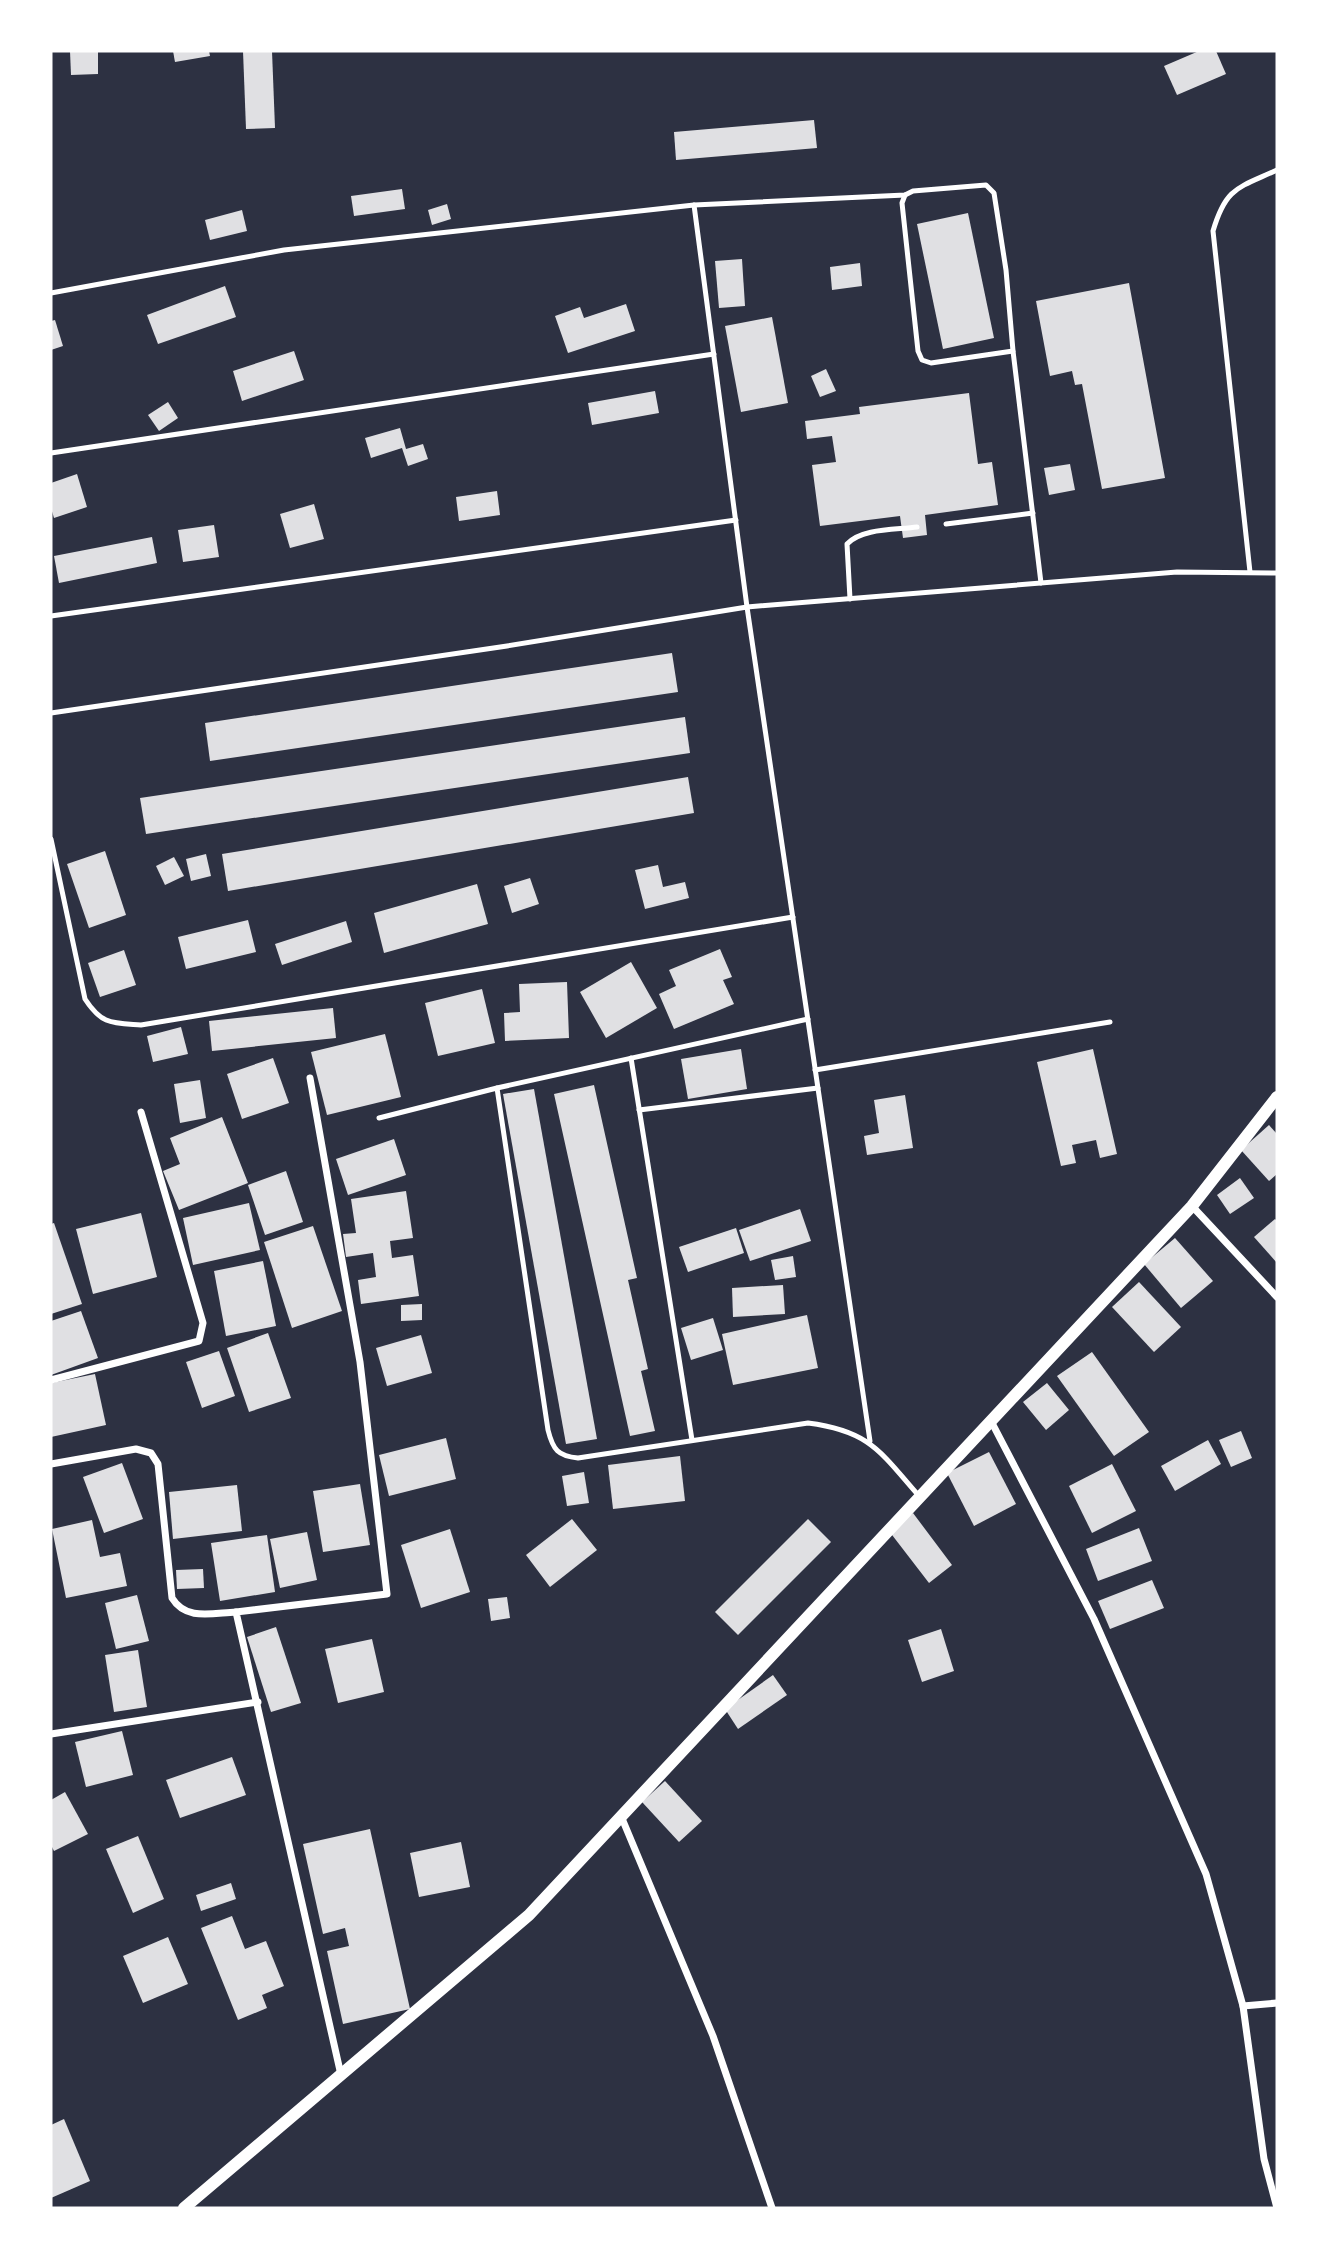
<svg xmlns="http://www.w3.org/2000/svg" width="1328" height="2259" font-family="Barlow,sans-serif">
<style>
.building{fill:#e0e0e3}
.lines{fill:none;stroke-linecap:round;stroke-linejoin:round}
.service{stroke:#fff;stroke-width:5}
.minor{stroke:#fff;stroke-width:7}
.tertiary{stroke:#fff;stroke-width:12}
</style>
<rect width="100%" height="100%" fill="#2d3142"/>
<!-- building -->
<g class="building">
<polygon points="70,51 98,51 98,74 71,75"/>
<polygon points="173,51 209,51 210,56 175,62"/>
<polygon points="243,51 272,51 275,128 246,129"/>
<polygon points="1199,51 1216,51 1226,74 1177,95 1164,66"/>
<polygon points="814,120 817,148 676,160 674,132"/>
<polygon points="402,189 405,209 354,216 351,196"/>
<polygon points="447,204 451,219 432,225 428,210"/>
<polygon points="242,210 247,231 210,240 205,220"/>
<polygon points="968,213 994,338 943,349 917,224"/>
<polygon points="742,259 745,306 719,308 715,261"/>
<polygon points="860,263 862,286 832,290 830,267"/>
<polygon points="1129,283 1165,478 1102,489 1082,384 1075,385 1072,371 1050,376 1036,301"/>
<polygon points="225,286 236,317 158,344 147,315"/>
<polygon points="626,304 635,331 568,353 555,316 580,307 584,318"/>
<polygon points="772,317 788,403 741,412 725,326"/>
<polygon points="55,320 63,346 51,350 51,321"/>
<polygon points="294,351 304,380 242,401 233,371"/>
<polygon points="826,369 836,391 820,397 811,376"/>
<polygon points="655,391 659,413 592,425 588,403"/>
<polygon points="969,393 978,464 992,462 998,505 925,515 927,535 903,538 900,516 820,526 812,465 836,462 832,436 807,439 805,421 860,414 859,407"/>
<polygon points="168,402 178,418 159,431 148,415"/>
<polygon points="400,428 406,449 423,444 428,459 408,466 402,448 371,458 365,438"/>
<polygon points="1070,464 1075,490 1049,495 1044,468"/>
<polygon points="77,474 87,507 54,518 51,508 51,483"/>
<polygon points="497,491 500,515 459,521 456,497"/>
<polygon points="314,504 324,539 290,548 280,514"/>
<polygon points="214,525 219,557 183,562 178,530"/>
<polygon points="152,537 157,563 59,583 54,556"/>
<polygon points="672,653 678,692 210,761 205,723"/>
<polygon points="685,717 690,753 146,834 140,798"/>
<polygon points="688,777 694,813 228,891 222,854"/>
<polygon points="105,851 126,915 89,928 67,864"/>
<polygon points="206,854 211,876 191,881 186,859"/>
<polygon points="174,857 184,876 165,885 156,866"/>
<polygon points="658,865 663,887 685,882 689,898 645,909 635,870"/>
<polygon points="530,878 539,904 512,913 504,886"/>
<polygon points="477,884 488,924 384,953 374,913"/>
<polygon points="248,920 256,952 186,969 178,937"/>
<polygon points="346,921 352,942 282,965 275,944"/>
<polygon points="720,949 732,977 723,980 734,1004 674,1029 659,994 676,986 669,970"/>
<polygon points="124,950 136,985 100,997 88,963"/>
<polygon points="631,962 657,1008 606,1038 580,992"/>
<polygon points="567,982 569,1038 505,1041 504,1013 520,1012 519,984"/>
<polygon points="482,989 495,1043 438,1056 425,1003"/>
<polygon points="333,1008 336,1038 212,1051 209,1021"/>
<polygon points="181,1027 188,1054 153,1062 147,1036"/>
<polygon points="385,1034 401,1097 327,1115 311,1052"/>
<polygon points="741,1049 747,1089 688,1099 681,1059"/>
<polygon points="1093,1049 1117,1154 1100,1158 1096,1140 1072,1145 1076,1163 1061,1166 1037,1062"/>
<polygon points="273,1058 289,1103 242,1119 227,1074"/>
<polygon points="200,1080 206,1118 180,1123 174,1084"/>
<polygon points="594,1085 637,1278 628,1280 648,1369 641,1371 655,1431 630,1436 554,1094"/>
<polygon points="534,1089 597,1439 566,1444 503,1094"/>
<polygon points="905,1095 913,1148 867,1155 864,1136 879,1133 874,1100"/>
<polygon points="222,1117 248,1183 179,1210 163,1171 180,1164 170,1138"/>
<polygon points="1269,1125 1277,1134 1277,1174 1269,1181 1241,1150"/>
<polygon points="394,1139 406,1175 348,1195 336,1159"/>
<polygon points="286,1171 303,1222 265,1235 248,1185"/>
<polygon points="1240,1178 1254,1198 1230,1214 1217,1195"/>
<polygon points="406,1191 413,1238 390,1241 392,1258 413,1255 419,1296 361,1304 358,1280 376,1277 373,1253 346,1257 343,1234 356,1233 351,1199"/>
<polygon points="249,1203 260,1250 193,1265 183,1218"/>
<polygon points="800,1209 811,1241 750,1261 739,1230"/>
<polygon points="141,1213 157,1277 93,1294 76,1229"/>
<polygon points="1275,1219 1277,1221 1277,1263 1254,1237"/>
<polygon points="54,1223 82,1304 51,1314 51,1224"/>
<polygon points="313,1226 342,1311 292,1328 264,1242"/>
<polygon points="736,1228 744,1253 688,1272 679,1247"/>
<polygon points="1175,1238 1213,1281 1181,1308 1144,1264"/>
<polygon points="793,1256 796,1277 775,1280 771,1260"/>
<polygon points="263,1261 276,1326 226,1336 214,1271"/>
<polygon points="1139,1282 1181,1327 1154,1352 1112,1307"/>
<polygon points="783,1285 785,1314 733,1317 732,1288"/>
<polygon points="422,1304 422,1320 401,1321 401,1305"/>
<polygon points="81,1311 98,1358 51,1375 51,1321"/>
<polygon points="807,1315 818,1368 733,1385 722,1334"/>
<polygon points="713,1318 723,1350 691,1360 681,1328"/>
<polygon points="268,1333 291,1398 249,1412 227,1348"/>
<polygon points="421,1335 432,1373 387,1386 376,1348"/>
<polygon points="219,1351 235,1396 202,1408 186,1362"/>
<polygon points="1092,1352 1149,1432 1114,1456 1057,1376"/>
<polygon points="95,1374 106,1425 51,1437 51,1383"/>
<polygon points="1047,1383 1069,1410 1046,1430 1023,1402"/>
<polygon points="1241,1431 1252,1458 1231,1467 1219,1440"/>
<polygon points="446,1438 456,1479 389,1496 379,1455"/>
<polygon points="1208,1440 1221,1464 1175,1491 1161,1466"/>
<polygon points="989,1452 1016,1504 974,1526 947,1473"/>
<polygon points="680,1456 685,1501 613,1509 608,1465"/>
<polygon points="122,1463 143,1519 104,1533 83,1477"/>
<polygon points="1112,1464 1136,1511 1092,1533 1069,1486"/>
<polygon points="584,1472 589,1503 567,1506 562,1476"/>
<polygon points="360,1484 370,1545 323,1552 313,1491"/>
<polygon points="237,1485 242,1531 173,1539 169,1492"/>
<polygon points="913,1513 952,1565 929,1583 889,1531"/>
<polygon points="572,1519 597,1550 550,1587 526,1555"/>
<polygon points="808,1519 831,1542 738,1635 715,1612"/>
<polygon points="92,1520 100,1557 120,1553 127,1586 66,1598 52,1529"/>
<polygon points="1139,1528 1152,1561 1098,1581 1086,1549"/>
<polygon points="450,1529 470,1592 421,1608 401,1545"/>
<polygon points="307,1532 317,1580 280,1588 270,1539"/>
<polygon points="267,1535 275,1592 220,1601 211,1543"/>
<polygon points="203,1569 204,1588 177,1589 176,1570"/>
<polygon points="1152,1580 1164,1608 1110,1629 1098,1601"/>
<polygon points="137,1595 149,1641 116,1649 105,1603"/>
<polygon points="507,1597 510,1618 491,1621 488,1599"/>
<polygon points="276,1627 301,1703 271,1712 247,1637"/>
<polygon points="941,1629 954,1671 922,1682 908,1640"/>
<polygon points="372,1639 384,1692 338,1703 325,1649"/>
<polygon points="138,1650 147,1707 114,1712 105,1655"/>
<polygon points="773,1675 787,1695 738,1729 725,1709"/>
<polygon points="122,1731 133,1775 86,1787 75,1742"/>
<polygon points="232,1757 246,1795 180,1818 166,1780"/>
<polygon points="665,1781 702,1821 679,1842 642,1802"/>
<polygon points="65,1792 88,1834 54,1851 51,1845 51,1800"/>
<polygon points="370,1829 410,2009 343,2024 327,1951 349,1946 345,1928 323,1934 303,1844"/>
<polygon points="138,1836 164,1899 133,1913 106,1849"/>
<polygon points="461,1842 470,1887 419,1897 410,1853"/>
<polygon points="231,1883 236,1899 201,1911 196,1895"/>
<polygon points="232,1916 245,1949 266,1941 284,1986 262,1995 267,2008 238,2020 201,1928"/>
<polygon points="168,1937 188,1984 143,2003 123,1956"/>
<polygon points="64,2119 90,2181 51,2198 51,2125"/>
</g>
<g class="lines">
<!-- service -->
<g class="service">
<polyline points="905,195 902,203 918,351 922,360 931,363 1013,351"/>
<polyline points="694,205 747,607 870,1441"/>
<polyline points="51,293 284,250 694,205 905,195 913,191 986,185 994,193 1006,270 1013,351 1041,583"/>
<polyline points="51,453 714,354"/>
<polyline points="946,524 1033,513"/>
<path d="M1250 572 1213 231C1226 187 1238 188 1277 170"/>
<path d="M850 599 847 544C862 528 896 530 917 527"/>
<polyline points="51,616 736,520"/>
<polyline points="51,713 507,646 747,607 1177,572 1277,573"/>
<path d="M51 839 85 999C102 1025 112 1023 141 1025L793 917"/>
<polyline points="631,1058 692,1440"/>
<polyline points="815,1070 1110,1022"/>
<path d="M497 1088 548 1430C553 1450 558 1456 578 1458L808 1423C871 1431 881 1453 920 1497"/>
<polyline points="639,1110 818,1088"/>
<polyline points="379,1118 497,1088 808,1019"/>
</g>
<!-- minor -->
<g class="minor">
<polyline points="310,1078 360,1362 387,1594 236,1612 341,2075"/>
<polyline points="1192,1206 1277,1297"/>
<polyline points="51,1380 199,1341 203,1323 141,1112"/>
<polyline points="991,1421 1094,1619 1206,1874 1243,2006 1264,2159 1277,2208"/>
<path d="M51 1464 136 1449 151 1453 158 1464 172 1598C186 1621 212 1613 236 1612"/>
<polyline points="51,1734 258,1702"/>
<polyline points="621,1816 713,2036 772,2208"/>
<polyline points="1243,2006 1277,2003"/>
</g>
<!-- tertiary -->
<polyline class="tertiary" points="184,2208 529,1915 1192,1206 1277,1097"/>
</g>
<!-- border -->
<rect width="1328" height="2259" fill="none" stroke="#ffffff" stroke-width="105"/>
</svg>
